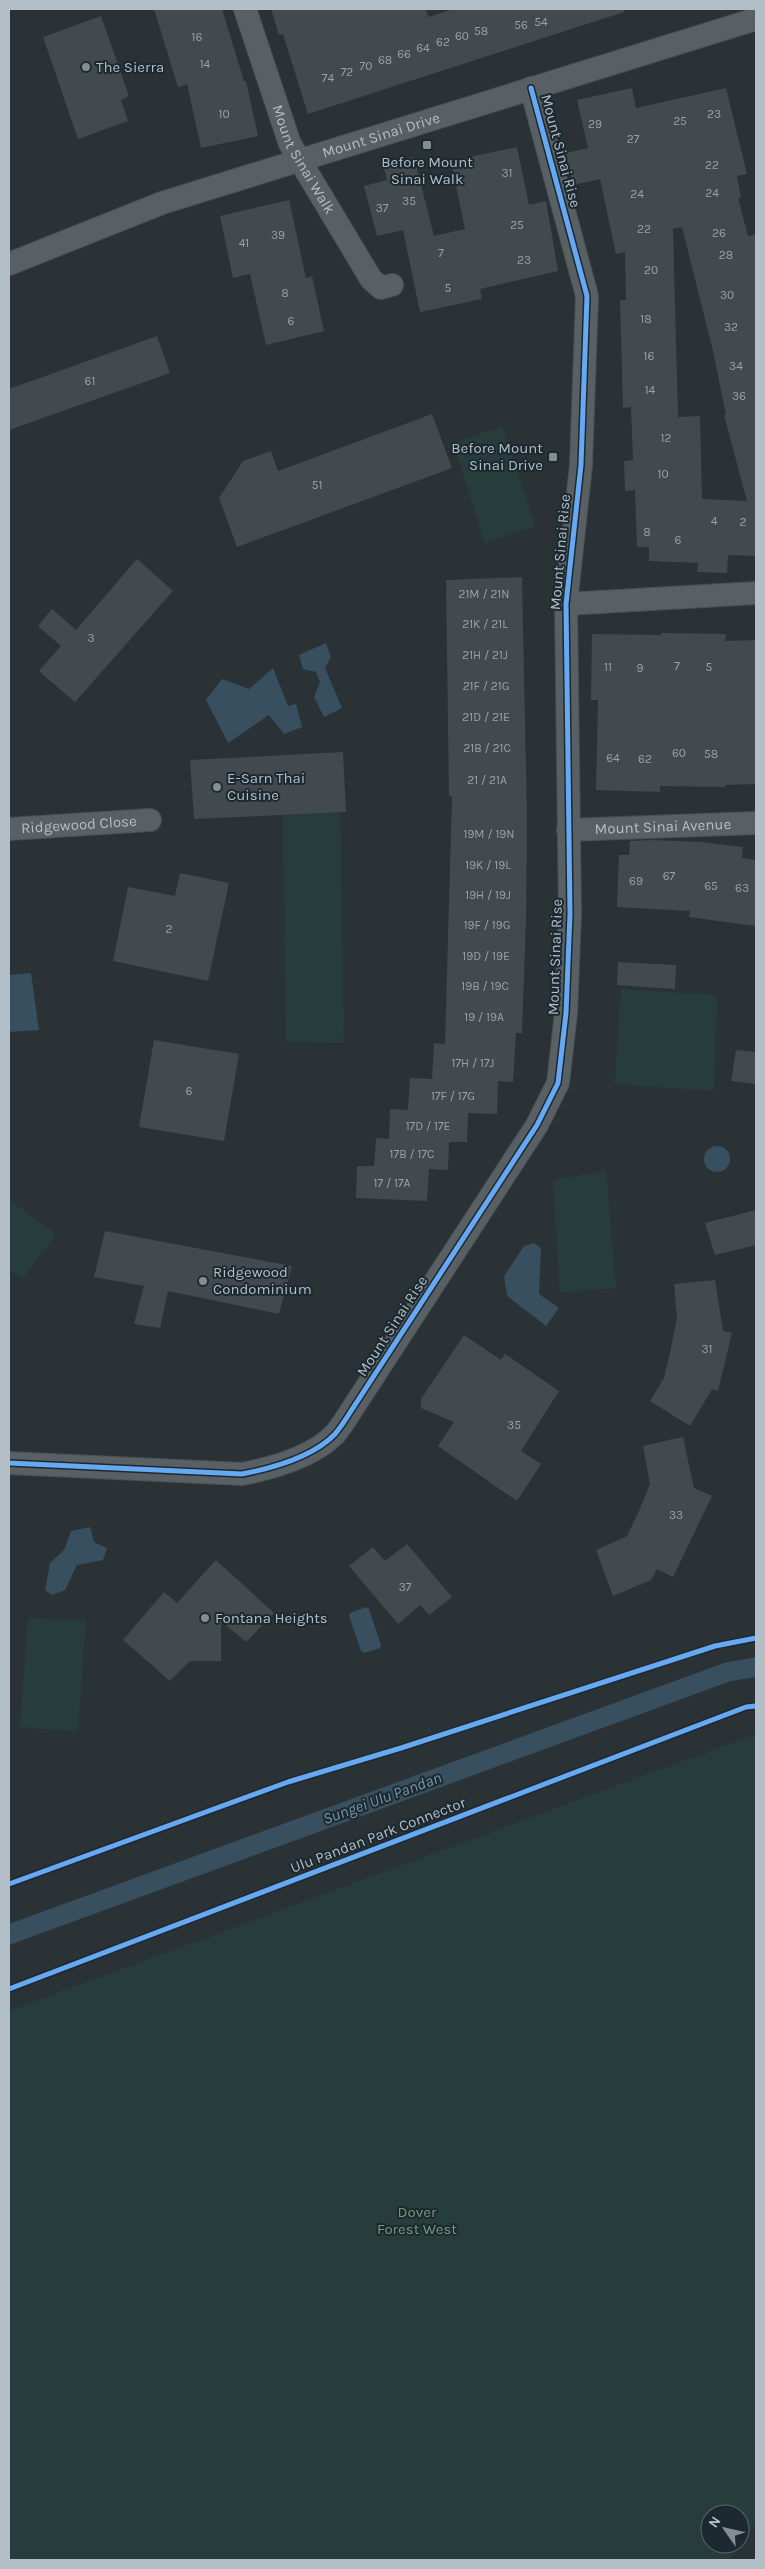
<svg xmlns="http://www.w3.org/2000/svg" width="765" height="2569" font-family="Karla,sans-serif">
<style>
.green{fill:#273d3b;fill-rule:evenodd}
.water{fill:#374f5e}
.building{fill:#434a4e;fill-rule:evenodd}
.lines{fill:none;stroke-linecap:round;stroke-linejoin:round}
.street-casing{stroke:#484e51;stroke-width:24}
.street{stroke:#596064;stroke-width:22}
.cycleway-casing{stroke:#1d2931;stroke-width:8}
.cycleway{stroke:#66a8f1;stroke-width:5}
.poi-dot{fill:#838e94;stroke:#1d2931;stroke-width:2}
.labels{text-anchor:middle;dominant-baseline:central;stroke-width:4;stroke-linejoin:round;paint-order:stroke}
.number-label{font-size:12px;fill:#97a2a9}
.poi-label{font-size:15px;fill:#b3bfc7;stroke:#1d2931;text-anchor:start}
.street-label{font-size:15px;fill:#b3bfc7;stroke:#1d2931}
.park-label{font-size:15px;fill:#729d74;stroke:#1d2931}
.water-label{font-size:16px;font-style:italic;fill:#7496aa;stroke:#1d2931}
</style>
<rect width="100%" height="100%" fill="#2a3236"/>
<!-- green -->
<g class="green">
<polygon points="502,426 535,526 485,543 453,443"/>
<polygon points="340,812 344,1043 286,1042 283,815"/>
<polygon points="621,989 717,995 714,1091 615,1084"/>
<polygon points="606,1171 616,1288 560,1293 553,1180"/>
<polygon points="9,1200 56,1234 22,1279 9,1269"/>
<polygon points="28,1618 86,1621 78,1732 20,1727"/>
<path d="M756 1734V2522L730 2560H9V2011ZM710 2514H740V2544H710Z"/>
</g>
<!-- water -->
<g class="water">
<polygon points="326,643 331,657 325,668 342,708 324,717 314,697 320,682 316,672 303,669 299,655"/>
<polygon points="273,668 288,706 296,704 302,727 284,734 269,715 228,743 206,700 222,679 249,689"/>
<polygon points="31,973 39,1030 9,1032 9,975"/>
<circle cx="717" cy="1159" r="13"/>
<polygon points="534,1243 541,1248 539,1294 559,1308 546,1326 507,1296 504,1276 524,1246"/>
<polygon points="90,1527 94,1542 107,1548 103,1560 77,1565 65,1590 52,1595 45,1590 50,1563 64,1550 71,1531"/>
<polygon points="366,1607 369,1609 381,1645 380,1648 364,1653 361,1651 349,1616 350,1613"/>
<polygon points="756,1657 756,1677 731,1681 9,1945 9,1924 724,1663"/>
</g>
<!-- building -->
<g class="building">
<polygon points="154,9 222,9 244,81 246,81 258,136 201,148 187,84 178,87"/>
<polygon points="271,9 426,9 428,17 454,9 624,9 624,12 308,114 283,34 279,35"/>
<polygon points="101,16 129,96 121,100 128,121 78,139 43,37"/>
<path d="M632 88 636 108 726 88 747 174 737 176 741 198H738L748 236 756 234V556L728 555 727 573 697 572 698 563 649 561V547H637L635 490 625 491 624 461 633 460 631 407 623 408 620 300H626L625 252 616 254 600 179 573 185 566 153 588 148 577 100ZM682 227 713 351 726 415H724L747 501 702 499 700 416 678 417 673 229Z"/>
<polygon points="517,147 529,205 546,201 558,271 480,289 482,299 420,312 403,230 377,236 364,186 387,180 383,165 414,157 434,236 465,229 451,161"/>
<polygon points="289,200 306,278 312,276 324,331 266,345 250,274 233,278 220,216"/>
<polygon points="157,336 170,373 9,430 9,389"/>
<polygon points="432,414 452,468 237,547 219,498 243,461 271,451 278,471"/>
<polygon points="137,559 173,591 75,702 39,671 61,646 38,626 52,609 76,630"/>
<polygon points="522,577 527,819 526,920 522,1033 516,1033 513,1082 498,1081 497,1114 468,1113 467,1142 449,1142 448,1170 429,1169 427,1201 356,1198 357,1166 374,1166 376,1138 389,1139 390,1109 408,1110 410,1078 432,1079 434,1043 445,1044 452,796 449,796 446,580"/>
<polygon points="661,633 726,634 725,641 756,640 756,784 726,785 725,787 660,786 660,792 596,790 598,700 591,700 592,634 661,635"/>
<polygon points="343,752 346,812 194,819 190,760"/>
<polygon points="651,840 701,842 743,847 742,858 756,860 755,926 689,917 690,911 617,907 619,855 629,855 630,841"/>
<polygon points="180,873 229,883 208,981 113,961 128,887 175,896"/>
<polygon points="618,962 676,965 675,989 617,985"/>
<polygon points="154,1040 239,1054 224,1141 139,1127"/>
<polygon points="736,1050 756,1052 756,1084 731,1081"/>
<polygon points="756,1210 756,1245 715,1255 705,1223"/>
<polygon points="105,1231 292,1266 279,1314 168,1291 160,1328 134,1324 144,1286 94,1277"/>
<polygon points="715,1280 723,1331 732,1333 718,1391 712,1389 690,1426 650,1401 664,1378 671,1348 677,1318 674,1284"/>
<polygon points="464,1335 501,1360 505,1354 559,1391 521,1451 541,1464 517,1501 438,1446 454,1422 421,1408 421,1399"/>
<polygon points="683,1437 694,1488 712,1496 673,1577 657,1569 651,1580 613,1596 596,1550 627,1536 638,1513 650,1484 643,1446"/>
<polygon points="407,1544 452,1597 429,1615 420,1605 398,1624 349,1566 373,1547 385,1561"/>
<polygon points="216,1560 274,1613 246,1642 221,1621 221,1661 190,1661 170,1681 123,1640 164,1592 177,1603"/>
</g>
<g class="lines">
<!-- street casing -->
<g class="street-casing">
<g id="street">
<path id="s1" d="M245 9 290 144 371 279 381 288 392 285"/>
<path id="s2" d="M9 264 162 203 756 19"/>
<polyline points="566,604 756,593"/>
<path id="s3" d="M9 829 150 820"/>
<path id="s4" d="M568 830 756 823"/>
<path d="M9 1463 242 1474C273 1468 313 1457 335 1434 341 1427 346 1419 351 1411L537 1125 558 1083 566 1013 570 914 566 604 581 465 587 296 531 88"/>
</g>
</g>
<!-- street -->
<use href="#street" class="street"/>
<!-- cycleway casing -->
<g class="cycleway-casing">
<g id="cycleway">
<path d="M9 1463 242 1474C273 1468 313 1457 335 1434 341 1427 346 1419 351 1411L537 1125 558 1083 566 1013 570 914 566 604 581 465 587 296 531 88"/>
<polyline points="9,1884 288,1782 401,1748 715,1646 756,1638"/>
<polyline points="9,1989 746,1707 756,1706"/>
</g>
</g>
<!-- cycleway -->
<use href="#cycleway" class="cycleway"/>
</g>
<!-- markers -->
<g class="poi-dot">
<circle cx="86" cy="67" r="5"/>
<rect x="422" y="140" width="10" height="10" rx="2.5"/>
<rect x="548" y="452" width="10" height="10" rx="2.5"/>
<circle cx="217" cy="787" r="5"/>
<circle cx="203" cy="1281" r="5"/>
<circle cx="205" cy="1618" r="5"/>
</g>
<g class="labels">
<!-- number labels -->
<g class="number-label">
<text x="541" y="22">54</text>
<text x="521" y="25">56</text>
<text x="481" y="31">58</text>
<text x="462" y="36">60</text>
<text x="197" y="37">16</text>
<text x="443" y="42">62</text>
<text x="423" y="48">64</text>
<text x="404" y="54">66</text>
<text x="385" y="60">68</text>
<text x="205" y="64">14</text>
<text x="366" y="66">70</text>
<text x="347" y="72">72</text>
<text x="328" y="78">74</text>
<text x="224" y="114">10</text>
<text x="714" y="114">23</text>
<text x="680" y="121">25</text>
<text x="595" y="124">29</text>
<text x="633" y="139">27</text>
<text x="712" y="165">22</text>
<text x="507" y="173">31</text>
<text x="712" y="193">24</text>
<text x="637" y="194">24</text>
<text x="409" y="201">35</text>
<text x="382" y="208">37</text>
<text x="517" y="225">25</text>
<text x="644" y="229">22</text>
<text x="719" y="233">26</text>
<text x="278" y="235">39</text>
<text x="244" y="243">41</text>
<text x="441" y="253">7</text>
<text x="726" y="255">28</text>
<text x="524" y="260">23</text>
<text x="651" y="270">20</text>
<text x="448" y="288">5</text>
<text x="285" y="293">8</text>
<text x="727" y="295">30</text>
<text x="646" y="319">18</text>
<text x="291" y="321">6</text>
<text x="731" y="327">32</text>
<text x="649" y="356">16</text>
<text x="736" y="366">34</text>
<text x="90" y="381">61</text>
<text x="650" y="390">14</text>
<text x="739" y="396">36</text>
<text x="666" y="438">12</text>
<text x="663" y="474">10</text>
<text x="317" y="485">51</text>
<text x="714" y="521">4</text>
<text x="743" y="522">2</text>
<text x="647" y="532">8</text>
<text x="678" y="540">6</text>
<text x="484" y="594">21M / 21N</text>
<text x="485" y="624">21K / 21L</text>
<text x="91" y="638">3</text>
<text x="485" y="655">21H / 21J</text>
<text x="677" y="666">7</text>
<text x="608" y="667">11</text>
<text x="709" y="667">5</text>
<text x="640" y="668">9</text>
<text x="486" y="686">21F / 21G</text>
<text x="486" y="717">21D / 21E</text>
<text x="487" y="748">21B / 21C</text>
<text x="679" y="753">60</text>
<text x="711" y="754">58</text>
<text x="613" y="758">64</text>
<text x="645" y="759">62</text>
<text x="487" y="780">21 / 21A</text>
<text x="489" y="834">19M / 19N</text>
<text x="488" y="865">19K / 19L</text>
<text x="669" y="876">67</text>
<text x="636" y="881">69</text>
<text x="711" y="886">65</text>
<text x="742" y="888">63</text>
<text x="488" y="895">19H / 19J</text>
<text x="487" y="925">19F / 19G</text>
<text x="169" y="929">2</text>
<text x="486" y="956">19D / 19E</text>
<text x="485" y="986">19B / 19C</text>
<text x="484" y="1017">19 / 19A</text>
<text x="473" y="1063">17H / 17J</text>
<text x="189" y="1091">6</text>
<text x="453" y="1096">17F / 17G</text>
<text x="428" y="1126">17D / 17E</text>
<text x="412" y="1154">17B / 17C</text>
<text x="392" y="1183">17 / 17A</text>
<text x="707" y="1349">31</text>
<text x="514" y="1425">35</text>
<text x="676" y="1515">33</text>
<text x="405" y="1587">37</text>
</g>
<!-- poi labels -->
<g class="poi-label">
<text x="96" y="67">The Sierra</text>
<text x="427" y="162" text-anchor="middle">Before Mount<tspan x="427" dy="17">Sinai Walk</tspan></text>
<text x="543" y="448" text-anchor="end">Before Mount<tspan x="543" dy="17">Sinai Drive</tspan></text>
<text x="227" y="778">E-Sarn Thai<tspan x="227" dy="17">Cuisine</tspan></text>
<text x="213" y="1272">Ridgewood<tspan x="213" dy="17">Condominium</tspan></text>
<text x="215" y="1618">Fontana Heights</text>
</g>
<!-- street labels -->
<g class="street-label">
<text stroke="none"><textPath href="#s2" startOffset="394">Mount Sinai Drive</textPath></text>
<text transform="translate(561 151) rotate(75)">Mount Sinai Rise</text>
<text stroke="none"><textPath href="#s1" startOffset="162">Mount Sinai Walk</textPath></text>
<text transform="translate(560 552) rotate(-85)">Mount Sinai Rise</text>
<text stroke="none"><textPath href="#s3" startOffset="70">Ridgewood Close</textPath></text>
<text stroke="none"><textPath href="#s4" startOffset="95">Mount Sinai Avenue</textPath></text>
<text transform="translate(555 957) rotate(-88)">Mount Sinai Rise</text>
<text transform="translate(392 1326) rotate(-57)">Mount Sinai Rise</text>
<text transform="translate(378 1835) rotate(-21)">Ulu Pandan Park Connector</text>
</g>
<!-- park labels -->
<g class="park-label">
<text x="417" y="2212">Dover<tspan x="417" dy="17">Forest West</tspan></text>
</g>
<!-- water labels -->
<g class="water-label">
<text transform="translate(382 1798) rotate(-20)">Sungei Ulu Pandan</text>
</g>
</g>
<!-- border -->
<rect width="765" height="2569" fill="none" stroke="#b3bfc7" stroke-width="20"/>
<!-- north arrow -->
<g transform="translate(725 2529) rotate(304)"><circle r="24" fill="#1d2931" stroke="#59656d"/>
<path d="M0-4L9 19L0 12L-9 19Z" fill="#838e94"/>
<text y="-8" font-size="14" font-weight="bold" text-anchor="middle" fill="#b3bfc7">N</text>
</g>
</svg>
